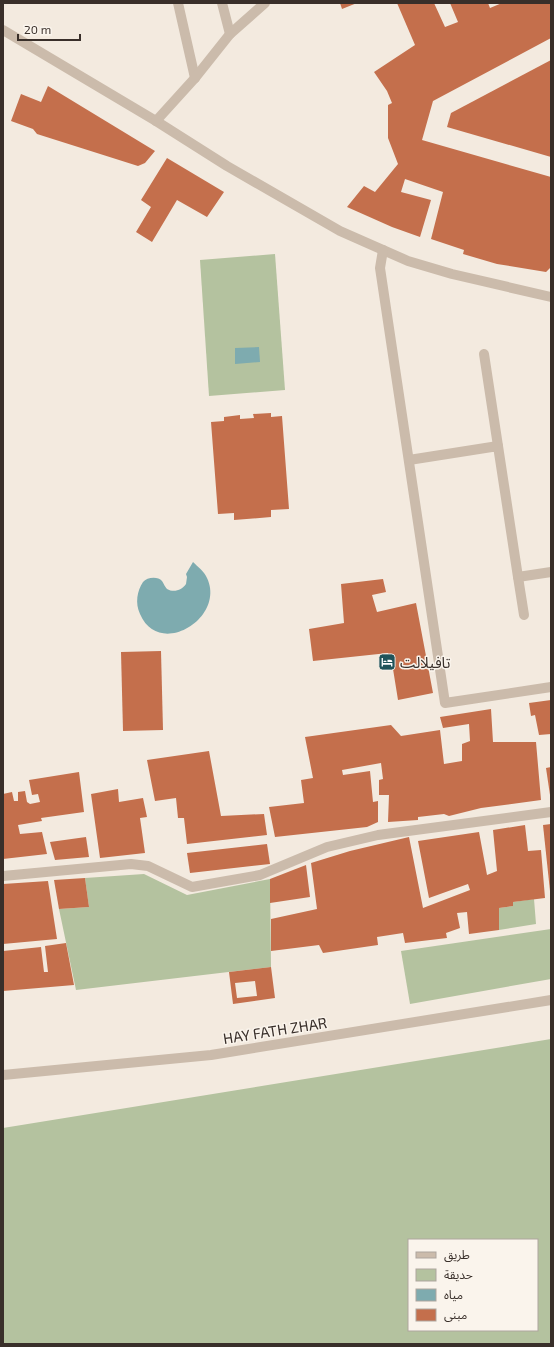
<svg xmlns="http://www.w3.org/2000/svg" width="554" height="1347" font-family="'Exo 2','Noto Sans Arabic',sans-serif">
<style>
.green{fill:#b4c29f;fill-rule:evenodd}
.water{fill:#7eabaf}
.building{fill:#c46f4c;fill-rule:evenodd}
.lines{fill:none;stroke-linecap:round;stroke-linejoin:round}
.minor{stroke:#cbbbab;stroke-width:10}
.labels{text-anchor:middle;dominant-baseline:central;stroke-width:3;stroke-linejoin:round;paint-order:stroke}
.poi-label{font-size:15px;fill:#392f2a;stroke:#faf4ec;text-anchor:start}
.street-label{font-size:15px;fill:#392f2a;stroke:#faf4ec}
</style>
<rect width="100%" height="100%" fill="#f3eadf"/>
<!-- green -->
<g class="green">
<polygon points="275,254 285,390 209,396 200,260"/>
<polygon points="144,874 187,895 270,879 271,967 76,990 59,909 89,907 85,878"/>
<polygon points="534,899 536,924 499,930 499,908 513,906 513,902"/>
<polygon points="551,929 551,979 410,1004 401,951"/>
<path d="M551 1039V1344H3V1128ZM409 1240H537V1330H409Z"/>
</g>
<!-- water -->
<g class="water">
<polygon points="259,347 260,362 235,364 235,348"/>
<path d="M193 562C198 567 204 571 207 578 226 618 159 659 140 614 135 603 137 591 143 582 147 577 158 576 162 581 164 584 165 587 167 589 174 593 182 590 186 584L187 577 186 574Z"/>
</g>
<!-- building -->
<g class="building">
<polygon points="340,3 357,3 342,9"/>
<polygon points="397,3 434,3 445,27 458,22 450,3 488,3 490,8 502,3 551,3 551,38 433,101 422,140 551,177 551,267 546,272 497,264 463,254 464,250 431,239 443,192 405,179 401,192 431,200 420,237 392,227 347,207 364,186 375,192 398,164 388,138 388,105 392,103 387,91 374,72 415,45"/>
<polygon points="551,60 551,157 447,127 451,113"/>
<polygon points="48,86 155,151 145,163 138,166 37,134 33,129 11,121 21,94 41,102"/>
<polygon points="167,158 224,192 207,217 177,200 152,242 136,232 151,207 141,200"/>
<polygon points="271,413 271,417 282,416 289,509 271,510 271,517 234,520 234,513 218,514 211,422 224,421 224,417 240,415 240,419 254,418 253,414"/>
<polygon points="383,579 386,592 372,595 377,612 416,603 433,693 398,700 393,669 388,653 313,661 309,629 344,623 341,584"/>
<polygon points="161,651 163,730 123,731 121,652"/>
<polygon points="551,700 551,734 539,735 535,715 531,716 529,703"/>
<polygon points="491,709 493,742 536,742 541,800 481,808 449,816 444,814 418,817 418,820 388,822 389,795 379,795 379,780 383,779 381,763 342,770 343,775 370,771 373,802 378,801 378,822 367,827 275,837 269,807 304,803 301,780 313,778 305,737 391,725 401,736 440,730 444,764 462,761 462,744 470,741 469,724 443,728 440,717"/>
<polygon points="209,751 221,816 264,814 267,835 187,844 184,818 178,818 176,798 155,801 147,760"/>
<polygon points="551,767 551,795 550,795 546,768"/>
<polygon points="79,772 84,812 41,818 42,821 18,825 20,834 42,832 47,854 3,859 3,794 12,792 14,801 18,801 18,792 25,791 27,802 30,804 40,802 38,794 32,795 29,780"/>
<polygon points="118,789 119,802 143,798 147,817 140,818 145,853 100,858 91,794"/>
<polygon points="551,824 551,891 550,891 543,825"/>
<polygon points="525,825 528,851 541,850 545,898 513,902 513,906 499,908 499,930 469,934 467,912 457,913 460,928 446,933 447,938 405,943 403,933 377,937 378,945 323,953 319,945 271,951 271,919 317,909 311,863 350,851 409,837 423,908 470,890 468,884 429,898 418,841 479,832 487,875 497,871 493,830"/>
<polygon points="86,837 89,857 55,860 50,842"/>
<polygon points="267,844 270,864 190,873 187,853"/>
<polygon points="306,865 310,897 270,903 270,879"/>
<polygon points="85,878 89,907 59,909 54,880"/>
<polygon points="48,881 57,939 3,944 3,884"/>
<polygon points="66,943 74,985 3,991 3,951 41,947 44,972 48,972 45,946"/>
<path d="M271 967 275 998 233 1004 229 972ZM255 981 257 996 237 998 235 983Z"/>
</g>
<g class="lines">
<!-- minor -->
<g class="minor">
<polyline points="178,3 195,78"/>
<polyline points="222,3 230,34"/>
<polyline points="3,30 156,121 227,166 340,231 408,261 452,274 551,297"/>
<polyline points="156,121 195,78 230,34 265,3"/>
<polyline points="383,250 380,268 445,703 551,687"/>
<polyline points="484,354 498,446"/>
<polyline points="409,460 498,446 518,577 551,572"/>
<polyline points="518,577 524,615"/>
<polyline points="3,876 131,864 148,866 192,887 260,875 327,847 378,835 551,812"/>
<polyline points="3,1075 211,1055 551,1000"/>
</g>
</g>
<!-- icons -->
<defs>
<g id="hotel-square" transform="scale(0.9)"><rect x="-9" y="-9" width="18" height="18" rx="4" fill="#20535a" stroke="#faf4ec"/><path d="M-6-4.5h1.5V1H6V5H4.5V3h-9V5H-6ZM-4 0a1.8 1.8 0 1 1 3.6 0ZM.5 0V-2.5h3Q6-2.5 6 0Z" fill="#fff"/></g>
</defs>
<g fill-rule="evenodd">
<use href="#hotel-square" x="387" y="662"/>
</g>
<g class="labels">
<!-- poi labels -->
<g class="poi-label">
<text x="400" y="662">تافيلالت</text>
</g>
<!-- street labels -->
<g class="street-label">
<text transform="translate(275 1030) rotate(-9)">HAY FATH ZHAR</text>
</g>
</g>
<!-- border -->
<rect width="554" height="1347" fill="none" stroke="#392f2a" stroke-width="8"/>
<!-- legend -->
<rect x="408" y="1239" width="130" height="92" fill="#faf4ec" stroke="#ada59e"/>
<rect x="416" y="1252" width="20" height="6" fill="#cbbbab" stroke="#ada59e"/>
<text x="444" y="1259" font-size="12" fill="#392f2a">طريق</text>
<rect x="416" y="1269" width="20" height="12" fill="#b4c29f" stroke="#ada59e"/>
<text x="444" y="1279" font-size="12" fill="#392f2a">حديقة</text>
<rect x="416" y="1289" width="20" height="12" fill="#7eabaf" stroke="#ada59e"/>
<text x="444" y="1299" font-size="12" fill="#392f2a">مياه</text>
<rect x="416" y="1309" width="20" height="12" fill="#c46f4c" stroke="#ada59e"/>
<text x="444" y="1319" font-size="12" fill="#392f2a">مبنى</text>
<!-- scale -->
<path d="M18 34v6h62v-6" fill="none" stroke="#392f2a" stroke-width="2"/>
<text x="24" y="34" font-size="12" fill="#392f2a" stroke="#faf4ec" stroke-width="3" paint-order="stroke">20 m</text>
</svg>
